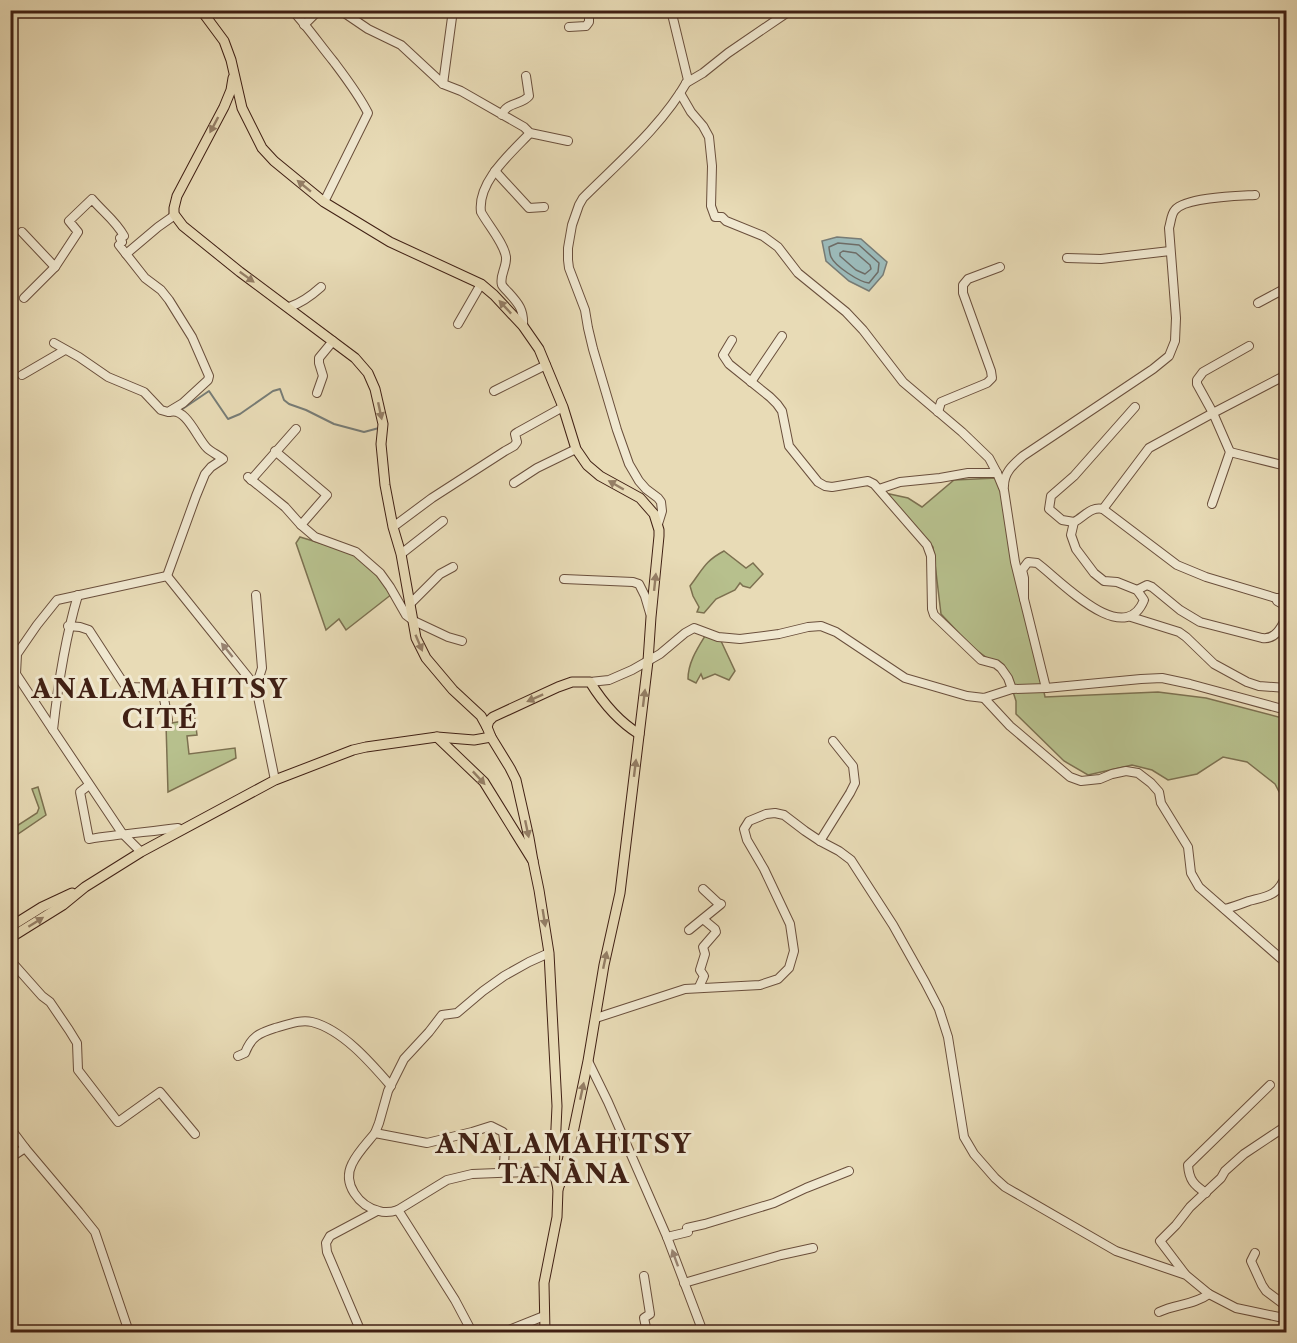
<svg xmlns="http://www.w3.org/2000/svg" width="1297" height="1343" font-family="'Libre Caslon Text',serif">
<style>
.green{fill:#b7c08d;stroke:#7c7050;stroke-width:1.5}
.water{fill:#9bb9b8;stroke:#777c76;stroke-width:1.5}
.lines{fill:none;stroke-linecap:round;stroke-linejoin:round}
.shore{stroke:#6e6c66;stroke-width:1.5}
.stream{stroke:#777c76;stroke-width:2}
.minor-casing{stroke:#6a4f3c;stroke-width:10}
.major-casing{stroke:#402014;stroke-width:11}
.minor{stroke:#f0e8d0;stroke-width:8}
.major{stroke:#e8dbb6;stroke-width:9}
.oneway{fill:#947e65}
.oneway2{fill:#988472}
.labels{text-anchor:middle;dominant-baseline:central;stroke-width:6;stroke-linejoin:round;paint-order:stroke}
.district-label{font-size:26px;font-weight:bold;letter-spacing:1.5px;fill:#402014;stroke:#f0e8d0}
</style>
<rect width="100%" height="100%" fill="#e8dbb6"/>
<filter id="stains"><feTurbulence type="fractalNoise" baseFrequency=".00333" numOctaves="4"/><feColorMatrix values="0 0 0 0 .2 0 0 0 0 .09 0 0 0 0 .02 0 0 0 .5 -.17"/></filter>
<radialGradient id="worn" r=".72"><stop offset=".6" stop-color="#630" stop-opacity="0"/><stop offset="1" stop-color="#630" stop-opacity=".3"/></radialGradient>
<!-- green -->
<g class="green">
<polygon points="997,478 1007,508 1045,697 1158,692 1206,698 1286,719 1286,805 1275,784 1247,762 1223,757 1197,774 1168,780 1152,770 1132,765 1088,775 1064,761 1016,714 1016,701 1007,673 971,646 941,614 933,547 885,493 908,498 922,507 954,480"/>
<polygon points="300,537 353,553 374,572 392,594 346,630 339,619 326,630 296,543"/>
<path d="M724 551 746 568 753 563 763 574 750 588 743 586 740 583 735 590 716 599 704 613 697 612 699 607 693 596 690 586C703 569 705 561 724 551Z"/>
<path d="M705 636 721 641 735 671 729 680 715 674 703 679 701 674 696 683 688 679C688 663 697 649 705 636Z"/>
<polygon points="195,719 197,735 187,736 189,754 235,748 236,758 168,792 166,724"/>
<polygon points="38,787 46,815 15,836 12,829 37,813 39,808 32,789"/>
</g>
<!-- water -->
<polygon class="water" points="837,237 861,239 887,262 883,275 869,291 849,281 826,261 822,241"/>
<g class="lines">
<!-- shore -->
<g class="shore">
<path d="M838 243 859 245 879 263 878 272 869 283C859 282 835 266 831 257 830 255 829 248 829 247Z"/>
<polygon points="843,251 856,253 870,265 871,269 865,274 856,270 840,256 840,253"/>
</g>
<!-- stream -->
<polyline class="stream" points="181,410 209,391 228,419 240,414 273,391 280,389 284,400 289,404 306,410 334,424 364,432 379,428"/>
<!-- minor casing -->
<g class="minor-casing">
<g id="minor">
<path d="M292 10C307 26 320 45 334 62 346 78 359 95 368 113L324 202"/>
<polyline points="340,10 368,29 401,45 443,84 461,91 524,127 530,133 568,141"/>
<polyline points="304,25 319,10"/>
<polyline points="569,27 586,26 589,22 589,10"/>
<polyline points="686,83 703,73 728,53 791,10"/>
<polyline points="443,84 453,10"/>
<polyline points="680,93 691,112 703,126 709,137 712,166 711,206 715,217 722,217 726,221 763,236 778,247 798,273 846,312 863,330 903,382 962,432 989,458 997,473 1004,490 1015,562 1024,599"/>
<path d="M502 115C506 102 522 105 529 96L526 76"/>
<polyline points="495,171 529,208 544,207"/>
<path d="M22 232 55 267 78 232 69 221 92 199C103 212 116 221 124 236L120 238 122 242 119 245 145 278 161 290 169 300 192 337 209 376 208 380 183 403 168 412 161 410 144 392 108 377 79 357 54 343"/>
<polyline points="126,254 158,227 175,215"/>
<polyline points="1067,258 1101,259 1170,251"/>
<polyline points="24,298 55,267"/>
<polyline points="1258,303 1286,288"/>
<path d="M289 307C302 303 311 296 321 287"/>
<polyline points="458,324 481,284"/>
<path d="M523 326C524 310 519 304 508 292 507 291 503 287 502 285 499 276 507 267 506 257 504 243 488 225 481 212 477 182 511 153 530 133"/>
<polyline points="732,340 723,355 729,364 770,397 777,404 782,411 789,446 818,482 825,486 832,487 868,481 874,484 927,545 931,556 932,609 934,615 981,660 996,664 1001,668 1008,678 1012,689"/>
<polyline points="22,375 65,350"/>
<polyline points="751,382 782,336"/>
<polyline points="494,391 546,365"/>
<polyline points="317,393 323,376 319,363 319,358 333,341"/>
<path d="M1135 407 1074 476 1051 496 1049 509 1062 520 1074 522C1084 517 1091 506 1103 509L1177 565 1206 577 1276 598H1286"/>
<polyline points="938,412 941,402 987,383 992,378 991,371 963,293 963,285 968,279 1000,267"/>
<polyline points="275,451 327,495 301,525"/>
<polyline points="1230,452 1286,466"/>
<polyline points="248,477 285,507 301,525 315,537 356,552 380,573 390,587 406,615 414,621 448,637 462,641"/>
<polyline points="251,480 296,429"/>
<polyline points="514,483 537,468 576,449"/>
<path d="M1004 486C1004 472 1013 465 1023 456L1153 369 1169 356 1175 341 1176 318 1169 228C1171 222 1171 214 1175 210 1186 197 1238 196 1255 195"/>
<polyline points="879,489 900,482 940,478 968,473 997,473"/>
<polyline points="1212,504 1230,452 1213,413 1197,384 1197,380 1203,372 1249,346"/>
<polyline points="1103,509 1149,448 1213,413 1286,375"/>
<path d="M658 524 662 511 661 502 658 498 646 489 639 481 629 464 617 430 593 349 588 328 585 310 569 268 568 260V248L572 225 579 205 583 198C620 161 662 126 688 80L671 10"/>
<polyline points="393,527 432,498 505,451 514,446 517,442 515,434 518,432 563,407"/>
<polyline points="401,554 443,521"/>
<path d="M167 576 196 496 205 474 211 467 223 459C218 455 211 452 207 448 197 438 186 407 170 412"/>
<polyline points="564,579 633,582 639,584 645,596 650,613"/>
<path d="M1137 590 1147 585 1152 587 1180 610 1200 622 1262 638C1275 640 1281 628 1286 618"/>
<path d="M78 595C65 639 58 684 53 730L122 833 141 852"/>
<polyline points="1276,598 1277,601 1284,605 1286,614"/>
<polyline points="411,603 440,574 453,567"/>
<polyline points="1131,617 1179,632 1186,637 1214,664 1247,682 1259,686 1286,688"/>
<polyline points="68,626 80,627 89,630 126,687 162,688 168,720"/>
<polyline points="590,682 609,680 632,670 660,654 685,633 694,628 718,637 740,639 779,634 808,627 821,626 836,632 905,678 967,696 984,698 1012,689 1046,688 1141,679 1162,678 1190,684 1286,710"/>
<polyline points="256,687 262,668 256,595"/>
<path d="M1046 688 1024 599V578L1022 570 1028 562 1037 563C1059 579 1124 650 1144 600L1137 590 1117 582 1104 581 1094 573 1076 549 1071 535 1074 522"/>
<polyline points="984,698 1010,726 1070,777 1081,781 1100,779 1112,774 1126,771 1138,773 1151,783 1159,792 1161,803 1188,847 1191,873 1199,887 1286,963"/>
<polyline points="53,730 16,674 17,654 37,625 57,600 167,576 256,687 275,780"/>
<path d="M89 785 80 792 89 839C119 834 148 832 178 828L179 831"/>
<polyline points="820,841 850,793 855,783 853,766 833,741"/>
<path d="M1225 909C1233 907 1241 904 1249 901 1268 896 1278 896 1286 875"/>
<polyline points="689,930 721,904 718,903 703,889"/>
<polyline points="10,960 42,996 50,1002 69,1030 77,1043 78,1070 118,1122 160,1092 195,1134"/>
<polyline points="699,987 704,976 700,970 705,954 703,947 716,932 715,929 703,919"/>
<polyline points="596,1018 685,989 760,985 778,979 789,968 794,951 790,924 764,869 747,840 744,829 749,821 766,814 775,813 784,815 805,831 820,841 839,851 851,860 893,925 925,982 939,1009 948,1037 964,1137 974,1154 995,1178 1005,1187 1116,1251 1186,1275 1209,1294 1236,1308 1279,1317 1286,1316"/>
<path d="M238 1056 245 1053C251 1037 259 1033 275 1028 287 1025 300 1019 312 1022 343 1030 371 1063 391 1086"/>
<polyline points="588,1061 608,1102 667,1237 703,1332"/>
<polyline points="10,1128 25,1148 79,1212 95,1232 129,1332"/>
<polyline points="375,1133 379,1123 388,1091 404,1059 429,1032 442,1015 457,1013 483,991 504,976 529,962 549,953"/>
<polyline points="10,1158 25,1148"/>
<path d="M1206 1193C1194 1185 1189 1180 1188 1165L1270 1085"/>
<path d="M398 1210C392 1212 385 1213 379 1211 359 1206 342 1184 352 1164 357 1153 367 1143 375 1133L427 1143 472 1132 491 1126 503 1132C505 1146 506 1158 502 1172"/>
<polyline points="667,1237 688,1232 687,1228 705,1224 774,1203 806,1188 849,1171"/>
<polyline points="1255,1253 1251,1261 1262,1285 1266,1291 1286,1306"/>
<polyline points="1185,1274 1160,1241 1176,1225 1190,1207 1221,1178 1225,1171 1244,1154 1286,1126"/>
<polyline points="644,1276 650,1314 644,1318 647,1332"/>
<polyline points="684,1283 781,1255 813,1248"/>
<path d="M1159 1312C1176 1304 1194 1305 1209 1294"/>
<polyline points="68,1330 69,1332"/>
<polyline points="361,1332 327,1252 326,1243 330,1236 377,1211"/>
<polyline points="472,1332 455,1300 398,1210 447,1180 472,1174 554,1171"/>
<polyline points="504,1332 544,1316"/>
</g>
</g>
<!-- major casing -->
<g class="major-casing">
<g id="major">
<polyline points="201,10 224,41 231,60 242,108 262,148 274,161 324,202 390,242 481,284 494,295 523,326 539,349 563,407 576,449 587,465 600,476 640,498 654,514 659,530 659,536 651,617 648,661 620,893 604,965 588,1061 565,1171 558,1189"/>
<polyline points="233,78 231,90 224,107 177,196 174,208 174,214 183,226 240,272 355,358 368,373 375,389 383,424 381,444 385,485 393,527 401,554 416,638 426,658 453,690 481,716 487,727 491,737 510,768 516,780 523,811 529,838 533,861"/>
<path d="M487 727 489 721 493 717 558 687 572 682H590C603 703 618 721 639 734"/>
<polyline points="437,737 484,782 533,861 539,890 549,953 557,1106 554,1171 558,1189 557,1217 544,1283 545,1332"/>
<polyline points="10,927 42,907 72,893"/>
<polyline points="10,938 63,905 85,887 141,852 275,780 353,750 366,747 437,737 474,740 491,737"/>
</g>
</g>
<!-- minor -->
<use href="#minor" class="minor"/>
<!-- major -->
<use href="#major" class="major"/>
</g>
<!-- one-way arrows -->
<defs><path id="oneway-solid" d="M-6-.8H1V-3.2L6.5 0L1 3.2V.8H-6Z" transform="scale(1.5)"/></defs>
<g class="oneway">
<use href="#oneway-solid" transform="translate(214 125) rotate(118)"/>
<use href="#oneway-solid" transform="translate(304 186) rotate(-141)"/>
<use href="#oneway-solid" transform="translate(247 277) rotate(36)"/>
<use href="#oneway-solid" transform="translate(505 307) rotate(-133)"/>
<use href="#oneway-solid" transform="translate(380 411) rotate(78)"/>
<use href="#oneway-solid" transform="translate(616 485) rotate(-150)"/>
<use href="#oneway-solid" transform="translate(655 582) rotate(-84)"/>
<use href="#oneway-solid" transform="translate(419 643) rotate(67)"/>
<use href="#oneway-solid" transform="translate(535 698) rotate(156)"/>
<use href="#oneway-solid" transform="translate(644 698) rotate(-83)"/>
<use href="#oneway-solid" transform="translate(635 768) rotate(-83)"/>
<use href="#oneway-solid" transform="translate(479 778) rotate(47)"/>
<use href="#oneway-solid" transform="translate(527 829) rotate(78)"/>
<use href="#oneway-solid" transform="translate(544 918) rotate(81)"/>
<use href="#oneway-solid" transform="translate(36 922) rotate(-32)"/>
<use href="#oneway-solid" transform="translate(605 960) rotate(-78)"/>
<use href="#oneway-solid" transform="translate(582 1091) rotate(-78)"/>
</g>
<g class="oneway2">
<use href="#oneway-solid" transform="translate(227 650) rotate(-129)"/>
<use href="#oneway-solid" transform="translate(675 1258) rotate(-110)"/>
</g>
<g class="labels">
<!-- district labels -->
<g class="district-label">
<text x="160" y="689">ANALAMAHITSY<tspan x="160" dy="30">CITÉ</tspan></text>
<text x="564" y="1144">ANALAMAHITSY<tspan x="564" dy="30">TANÀNA</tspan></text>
</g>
</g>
<!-- margin -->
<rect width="1297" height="1343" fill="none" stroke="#e8dbb6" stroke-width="36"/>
<rect x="12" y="12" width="1273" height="1319" fill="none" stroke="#402014" stroke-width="3"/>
<rect x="18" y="18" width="1261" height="1307" fill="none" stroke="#402014" stroke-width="1.5"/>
<rect width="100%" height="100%" filter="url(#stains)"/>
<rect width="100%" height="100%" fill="url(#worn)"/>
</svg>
